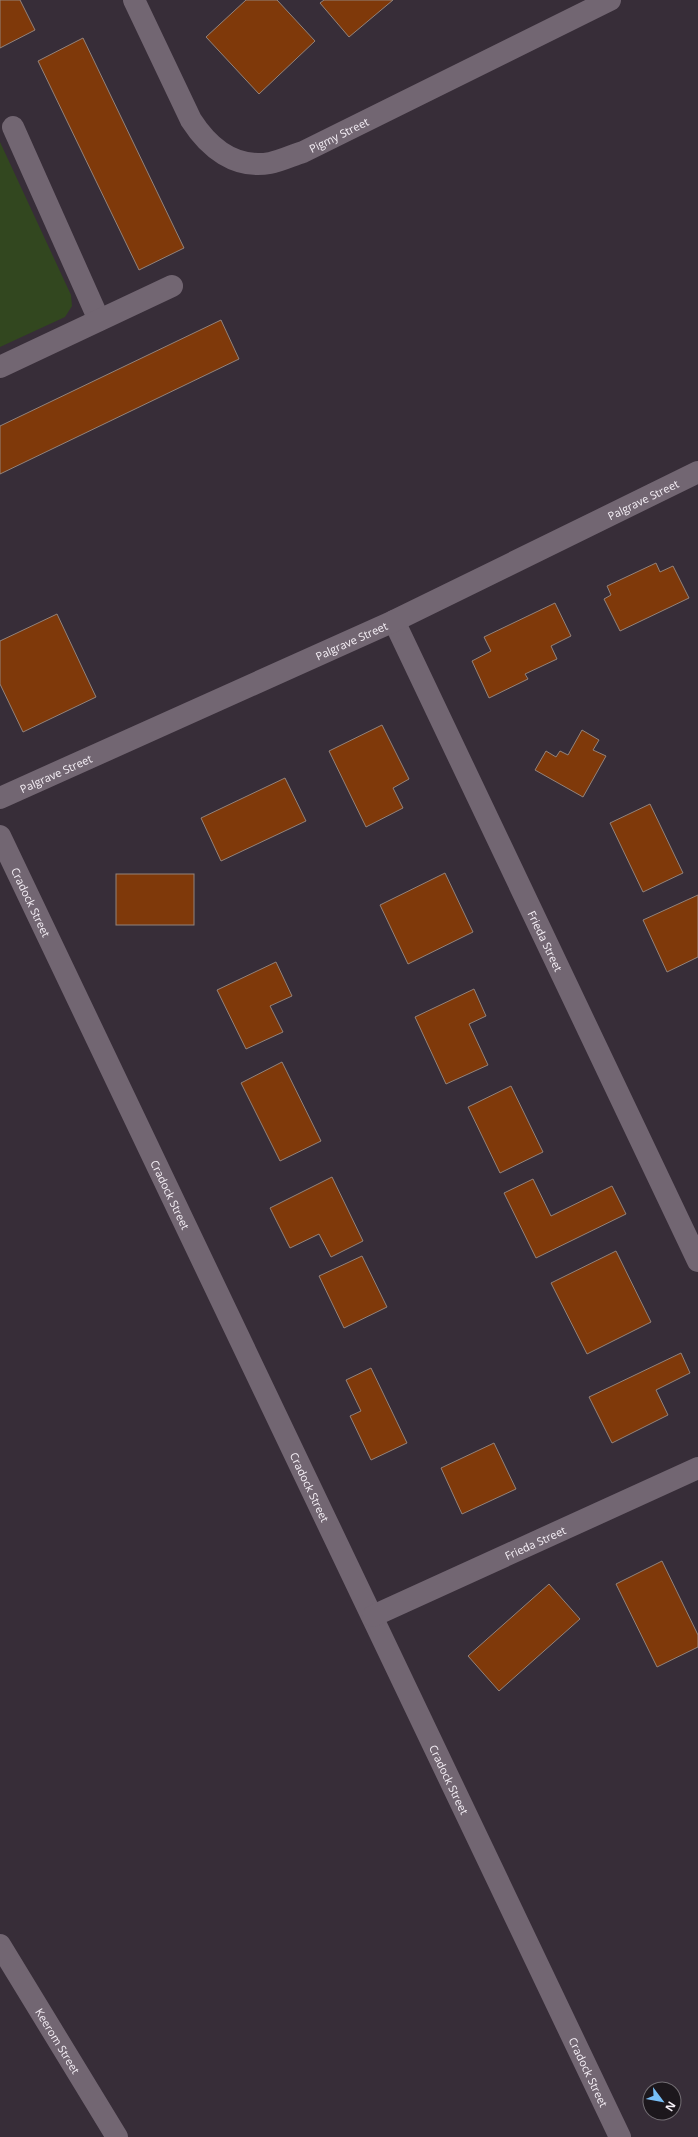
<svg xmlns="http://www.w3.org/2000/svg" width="698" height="2137" font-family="'Open Sans',sans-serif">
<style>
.green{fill:#32471f}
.building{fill:#7f390a;stroke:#93837b}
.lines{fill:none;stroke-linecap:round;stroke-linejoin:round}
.minor{stroke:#726672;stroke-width:22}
.labels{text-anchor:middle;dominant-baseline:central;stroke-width:4;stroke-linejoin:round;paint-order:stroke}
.street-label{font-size:11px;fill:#f6f0f7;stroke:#1c171c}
</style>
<rect width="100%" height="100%" fill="#372d38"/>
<!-- green -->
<polygon class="green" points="0,142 71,295 72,306 65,317 0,347"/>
<!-- building -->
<g class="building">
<polygon points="0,0 20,0 35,30 0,48"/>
<polygon points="246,0 277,0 315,41 259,94 206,37"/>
<polygon points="324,0 393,0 349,37 320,3"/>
<polygon points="83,38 184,248 139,270 38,61"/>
<polygon points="221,320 239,359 0,474 0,426"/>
<polygon points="656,563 660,572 673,566 689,598 620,631 604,599 611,595 607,586"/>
<polygon points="555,603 571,636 551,646 557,659 525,674 528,679 489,698 472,661 491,651 484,637"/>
<polygon points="57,614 96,697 23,732 0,684 0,641"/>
<polygon points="382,725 409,779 393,788 403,808 366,827 329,751"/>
<polygon points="582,730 599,740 593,750 606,756 583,797 535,770 546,751 556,757 560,751 568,755"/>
<polygon points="285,778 306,821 221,861 201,818"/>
<polygon points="650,804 683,873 643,892 610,823"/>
<polygon points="445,873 473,932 408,964 380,905"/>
<rect x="116" y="874" width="78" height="51"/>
<polygon points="698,895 698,957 667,972 643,920"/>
<polygon points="276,962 292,996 270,1006 283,1032 246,1049 217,990"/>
<polygon points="474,989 486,1016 469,1024 488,1065 446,1084 415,1017"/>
<polygon points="282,1062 321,1141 280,1161 241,1083"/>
<polygon points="511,1086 543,1152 500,1173 468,1107"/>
<polygon points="332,1177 363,1241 331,1257 319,1234 290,1248 270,1208"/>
<polygon points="533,1179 551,1216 612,1186 626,1214 536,1258 504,1193"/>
<polygon points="616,1251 651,1322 587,1354 551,1283"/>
<polygon points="362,1256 387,1307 344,1328 319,1276"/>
<polygon points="681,1353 690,1373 656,1390 668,1415 612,1443 589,1397"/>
<polygon points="371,1368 407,1443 371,1460 350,1416 361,1411 346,1380"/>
<polygon points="494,1443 516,1489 462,1514 441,1468"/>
<polygon points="662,1561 698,1635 698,1647 657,1667 616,1584"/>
<polygon points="549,1584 580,1619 499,1691 468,1656"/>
</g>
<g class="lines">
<!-- minor -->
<g class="minor">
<path id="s1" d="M134 0 191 120C209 148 235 169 270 163 281 161 293 155 303 152L610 0"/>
<polyline points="13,127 99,320"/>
<polyline points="0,367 172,286"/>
<path id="s2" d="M394 621 698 1261"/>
<path id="s3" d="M0 798 394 621 698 472"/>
<path id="s4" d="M0 836 620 2137"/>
<path id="s5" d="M373 1616 698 1468"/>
<path id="s6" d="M0 1945 117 2137"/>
</g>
</g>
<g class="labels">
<!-- street labels -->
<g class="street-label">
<text stroke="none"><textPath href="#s1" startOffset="303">Pigmy Street</textPath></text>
<text stroke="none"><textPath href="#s3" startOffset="709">Palgrave Street</textPath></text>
<text stroke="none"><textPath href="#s3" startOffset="385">Palgrave Street</textPath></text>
<text stroke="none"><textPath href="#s3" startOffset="61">Palgrave Street</textPath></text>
<text stroke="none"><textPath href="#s4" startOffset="73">Cradock Street</textPath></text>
<text stroke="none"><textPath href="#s2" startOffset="354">Frieda Street</textPath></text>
<text stroke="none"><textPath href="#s4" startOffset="397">Cradock Street</textPath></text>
<text stroke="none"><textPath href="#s4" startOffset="721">Cradock Street</textPath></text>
<text stroke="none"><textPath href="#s5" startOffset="178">Frieda Street</textPath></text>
<text stroke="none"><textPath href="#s4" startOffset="1045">Cradock Street</textPath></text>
<text stroke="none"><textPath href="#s6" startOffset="112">Keerom Street</textPath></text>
<text stroke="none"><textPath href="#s4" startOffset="1369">Cradock Street</textPath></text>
</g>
</g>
<!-- north arrow -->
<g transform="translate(662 2101) rotate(122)"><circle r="19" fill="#1c171c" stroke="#736e74"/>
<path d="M0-3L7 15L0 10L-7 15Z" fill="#77bff7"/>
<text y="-6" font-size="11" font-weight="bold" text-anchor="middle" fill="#f6f0f7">N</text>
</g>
</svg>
